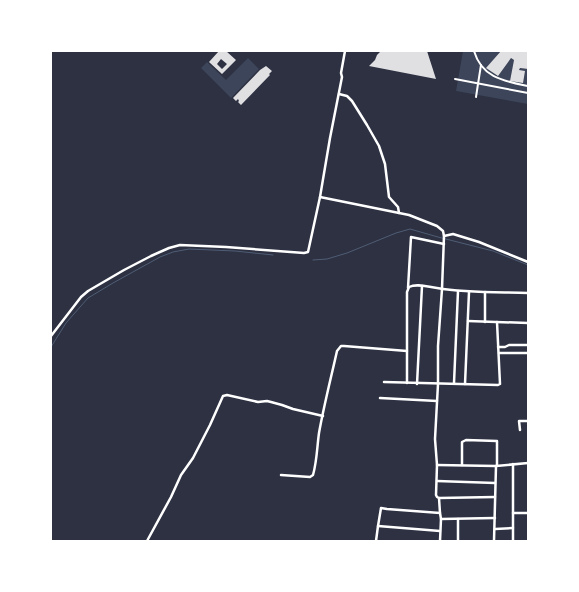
<svg xmlns="http://www.w3.org/2000/svg" width="579" height="592" font-family="Ubuntu,sans-serif">
<style>
.green{fill:#3c4559}
.lines{fill:none;stroke-linecap:round;stroke-linejoin:round}
.stream{stroke:#4f5d75;stroke-width:1}
.building{fill:#e0e0e3;fill-rule:evenodd}
.pedestrian{stroke:#fff;stroke-width:2}
.minor{stroke:#fff;stroke-width:2.5}
</style>
<rect width="100%" height="100%" fill="#2d3142"/>
<!-- green -->
<g class="green">
<polygon points="463,51 501,51 487,68 497,76 511,58 514,60 510,81 523,82 519,70 520,68 527,69 528,67 528,104 456,91"/>
<polygon points="248,58 259,69 231,98 201,68 207,62 226,80"/>
</g>
<g class="lines">
<!-- stream -->
<g class="stream">
<polyline points="313,260 327,259 347,253 396,233 410,229 438,237 493,251 528,265"/>
<polyline points="51,347 66,323 88,298 113,283 160,257 173,252 189,249 235,251 273,255"/>
</g>
</g>
<!-- building -->
<g class="building">
<path d="M219 51H226L236 60 222 74 209 62ZM221 59 227 64 222 69 217 64Z"/>
<polygon points="381,51 427,51 436,79 369,66 375,60 377,55"/>
<polygon points="501,51 528,51 528,69 520,68 519,70 525,71 523,83 510,81 514,60 511,58 498,76 486,68"/>
<polygon points="266,66 272,71 269,74 270,75 241,105 238,102 239,101 238,99 236,101 233,98 260,70"/>
</g>
<g class="lines">
<!-- pedestrian -->
<g class="pedestrian">
<path d="M474 51C482 78 504 81 528 86"/>
<polyline points="455,79 528,93"/>
<polyline points="476,97 478,84 481,65"/>
</g>
<!-- minor -->
<g class="minor">
<polyline points="339,94 347,96 352,101 367,125 379,146 385,164 389,197 398,207 399,213"/>
<polyline points="320,197 409,215 437,226 443,231 444,236 442,289 438,346 438,384 435,439 437,465 436,495 437,497 439,498 495,497"/>
<polyline points="444,236 453,234 479,242 528,262"/>
<polyline points="408,288 411,237 444,244"/>
<polyline points="468,321 528,323"/>
<polyline points="485,322 485,292"/>
<polyline points="51,336 81,297 88,291 124,270 151,256 169,248 180,245 226,247 304,253 308,252 320,197 330,138 342,77 341,73 345,51"/>
<polyline points="498,347 505,347 509,345 528,345"/>
<polyline points="499,353 528,353"/>
<polyline points="384,382 498,385 500,384 497,322"/>
<path d="M407 383V292L409 287C417 283 428 287 437 288 467 293 498 292 528 293"/>
<polyline points="454,383 458,291"/>
<polyline points="417,384 422,286"/>
<polyline points="465,384 469,292"/>
<polyline points="380,398 437,401"/>
<polyline points="520,430 519,421 528,421"/>
<polyline points="437,465 496,466 528,463"/>
<polyline points="462,465 462,442 466,440 497,441 497,465"/>
<path d="M281 475 310 477 313 475C317 461 317 447 319 433 324 405 331 378 337 351L341 346H344L407 351"/>
<polyline points="437,481 495,483"/>
<polyline points="439,498 440,513"/>
<polyline points="513,513 528,513"/>
<polyline points="441,519 495,518"/>
<polyline points="378,526 440,531"/>
<polyline points="495,529 513,528"/>
<polyline points="147,541 171,497 181,475 193,458 210,425 223,396 227,395 258,402 267,401 271,402 282,405 293,409 323,416"/>
<polyline points="376,541 378,526 381,508 387,509 440,513 441,519 440,541"/>
<polyline points="458,541 458,519"/>
<polyline points="494,541 496,466"/>
<polyline points="513,541 513,464"/>
</g>
</g>
<!-- border -->
<rect width="579" height="592" fill="none" stroke="#ffffff" stroke-width="104"/>
</svg>
